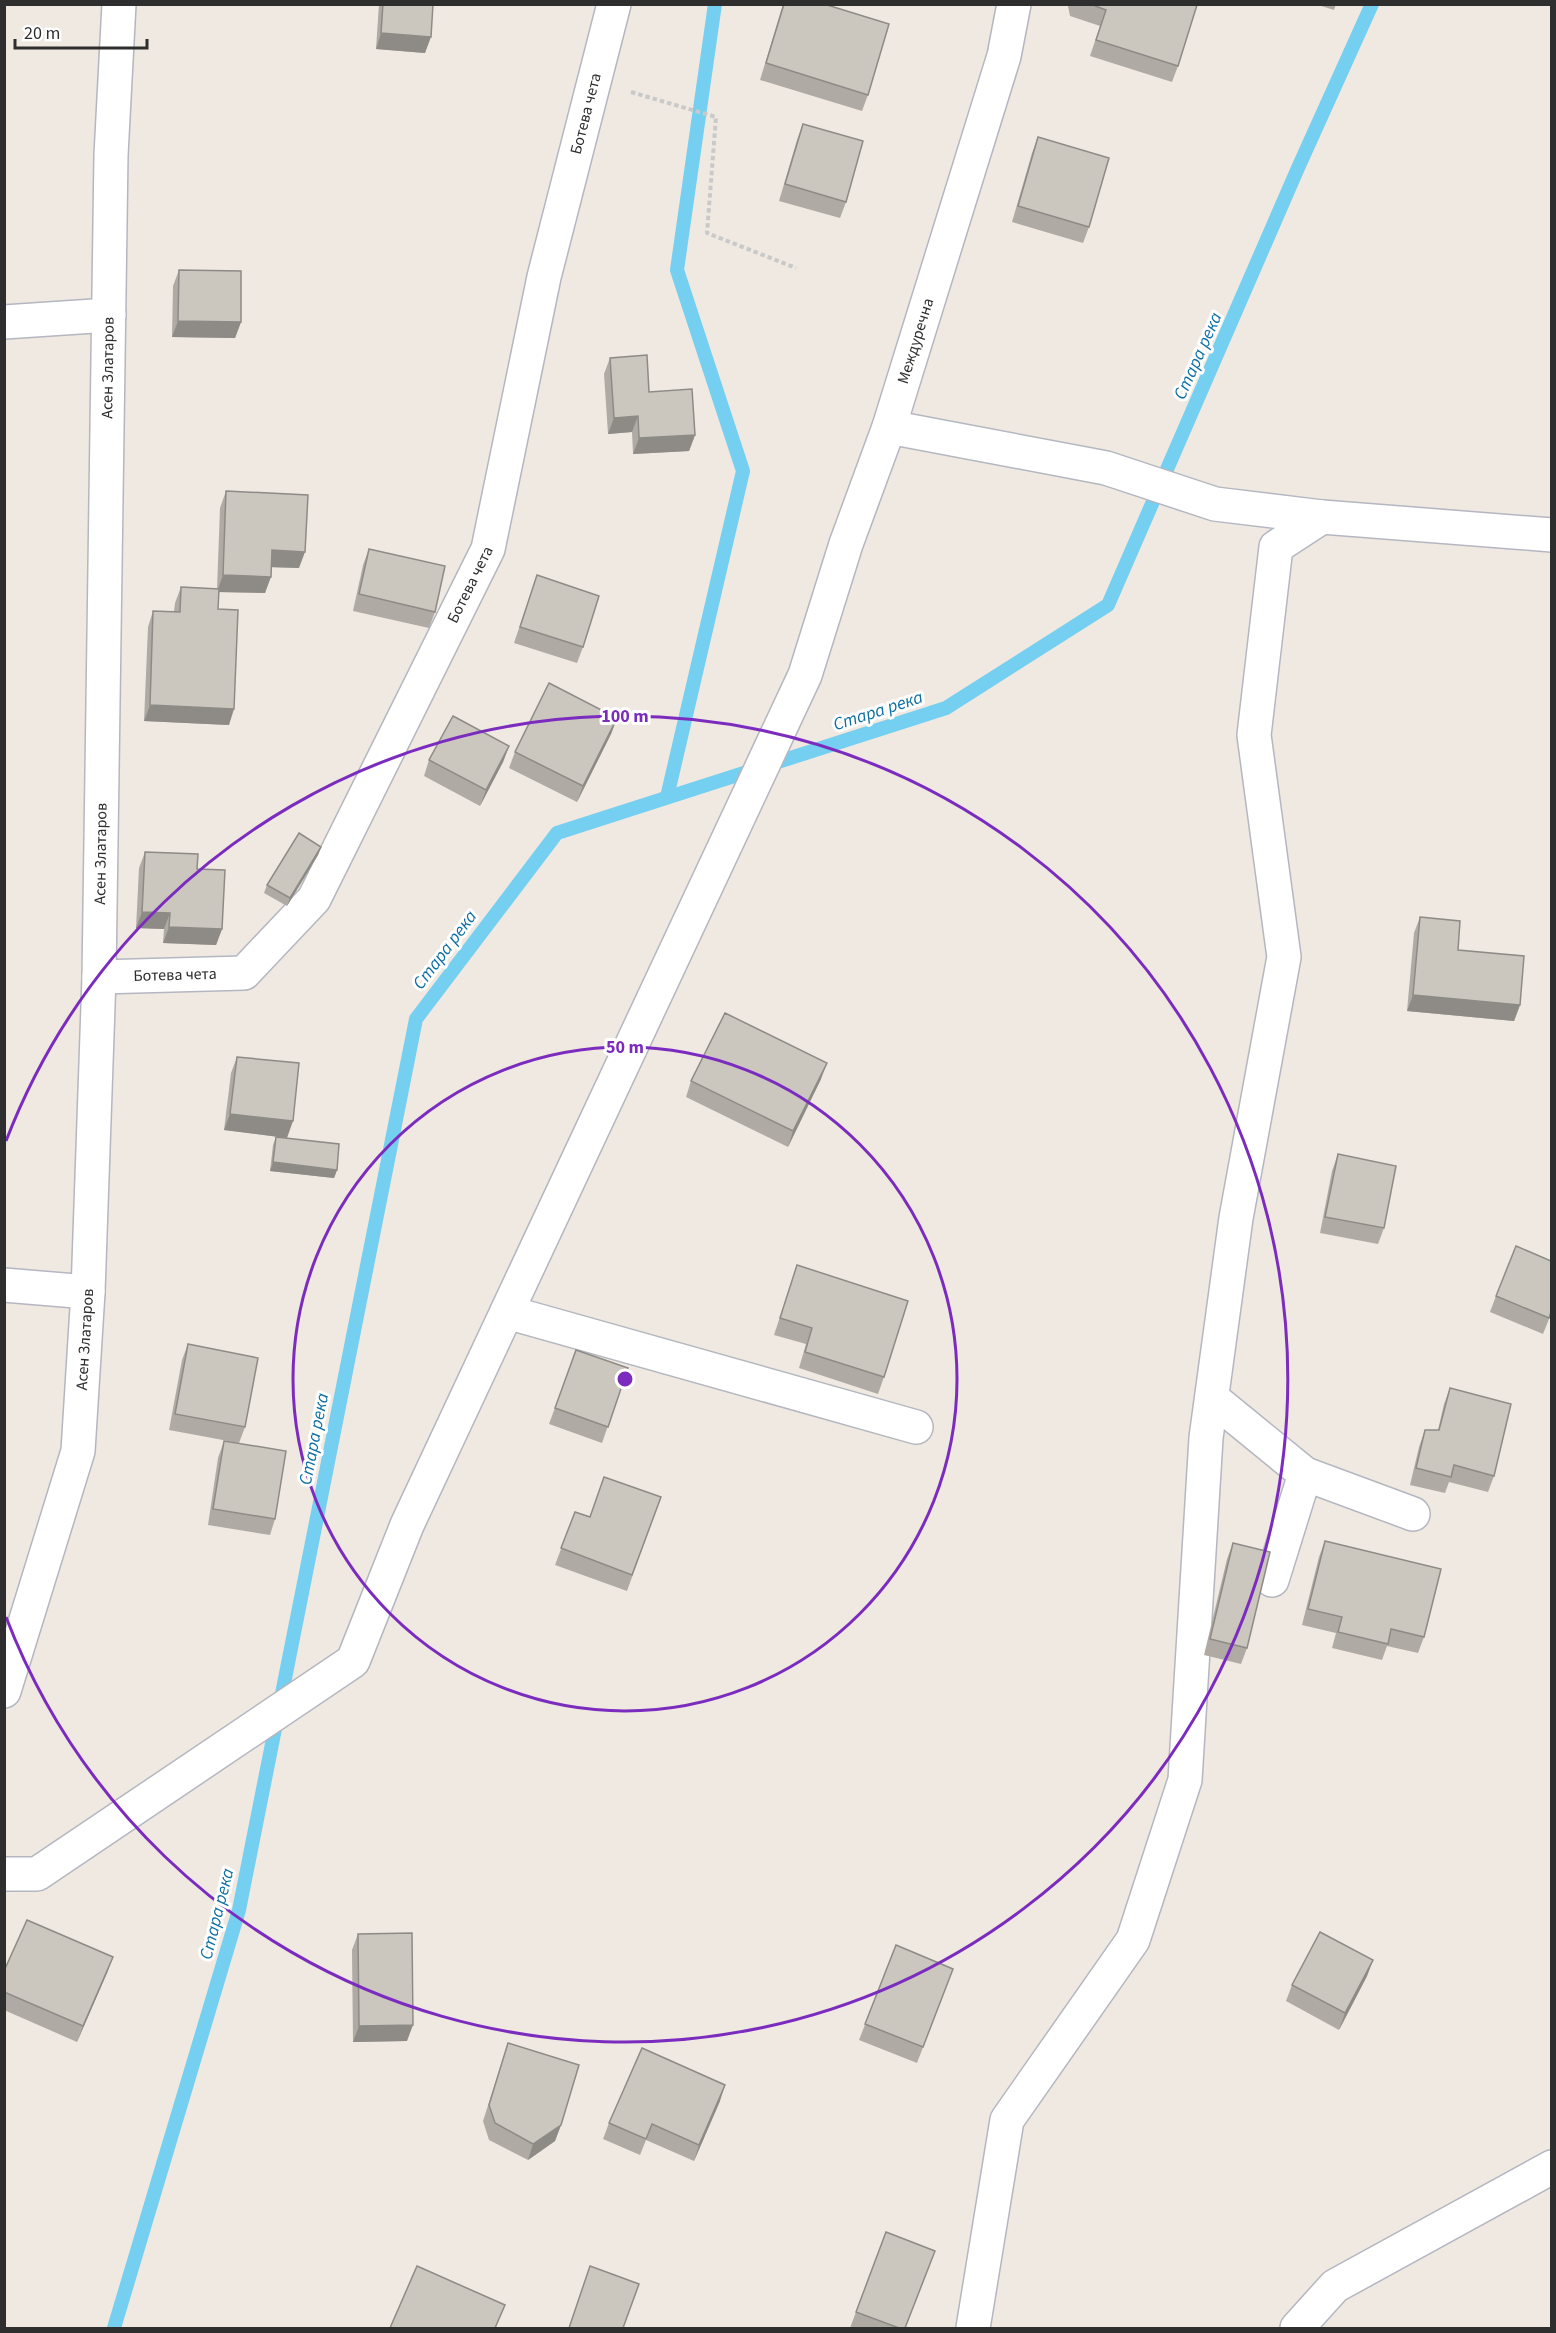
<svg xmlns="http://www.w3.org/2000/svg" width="1556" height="2333" font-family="'Source Sans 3',sans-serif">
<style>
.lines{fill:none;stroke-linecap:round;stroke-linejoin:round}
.stream{stroke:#75cff0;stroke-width:14}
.minor-casing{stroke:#b4b7c1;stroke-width:36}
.path{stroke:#c9c9c9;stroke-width:4;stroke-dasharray:4.5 3;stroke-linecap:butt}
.minor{stroke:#fff;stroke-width:33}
.wall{fill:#afaba4}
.shaded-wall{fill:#8e8b86}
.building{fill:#cbc7bf;stroke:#8e8b86;stroke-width:1.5}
.ring{fill:none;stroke:#7b2cbf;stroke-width:3}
.labels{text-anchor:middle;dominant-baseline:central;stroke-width:6;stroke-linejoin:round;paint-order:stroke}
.street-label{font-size:16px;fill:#2e2e2e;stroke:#fff}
.water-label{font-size:18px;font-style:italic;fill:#0d6fa3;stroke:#fff}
.centre{fill:#7b2cbf;stroke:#fff;stroke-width:3}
.ring-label{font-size:18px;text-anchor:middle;font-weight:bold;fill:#7b2cbf;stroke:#fff;stroke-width:6;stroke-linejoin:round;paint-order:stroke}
</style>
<rect width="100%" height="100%" fill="#efe9e1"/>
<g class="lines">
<!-- stream -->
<g class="stream">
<polyline points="667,797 743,471 677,270 715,4"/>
<polyline points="114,2328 239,1910 416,1019 557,833 946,708 1108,605 1298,168 1372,4"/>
</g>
<!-- minor casing -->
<g class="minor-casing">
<g id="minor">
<polyline points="4,322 109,315"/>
<polyline points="889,427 1106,468 1215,504 1322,517 1552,535"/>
<path id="s1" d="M99 977 244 973 314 899 488 549 544 277 614 4"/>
<polyline points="4,1285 88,1292"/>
<polyline points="507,1312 916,1427"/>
<polyline points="1212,1398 1305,1474 1413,1514"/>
<polyline points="1272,1580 1305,1474"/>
<path id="s2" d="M4 1691 78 1451 88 1292 99 977 111 155 119 4"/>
<path id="s3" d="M4 1874H37L353 1661 407 1525 805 675 846 544 889 427 1004 56 1014 4"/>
<polyline points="973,2328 1007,2120 1133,1940 1185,1780 1206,1438 1236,1218 1284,957 1254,735 1276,547 1322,517"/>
<polyline points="1297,2328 1335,2286 1552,2167"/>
</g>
</g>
<!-- path -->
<polyline class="path" points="631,92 716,117 707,233 796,268"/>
<!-- minor -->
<use href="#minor" class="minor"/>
</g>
<!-- wall -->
<g class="wall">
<polygon points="379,4 433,4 425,53 376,49"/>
<polygon points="783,4 824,4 868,95 862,111 760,80"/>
<polygon points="1064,4 1194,4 1178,66 1172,82 1090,56 1100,26 1070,16 1068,6"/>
<polygon points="1315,4 1336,4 1334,10"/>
<polygon points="803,124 846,202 840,218 779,201 797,140"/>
<polygon points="1038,137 1089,227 1083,243 1012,222 1032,153"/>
<polygon points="179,270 241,322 235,338 172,337 173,286"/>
<polygon points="610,358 649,392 695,435 689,451 633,454 632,432 608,434 604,374"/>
<polygon points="226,491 299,568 272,567 265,593 219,592 218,609 229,725 144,721 148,627 153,611 174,611 175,603 181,587 217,589 220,508"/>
<polygon points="369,549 435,612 429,628 353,611 363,565"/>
<polygon points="537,575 583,647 577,663 514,643"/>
<polygon points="617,718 611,734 577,802 509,768 515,752"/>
<polygon points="509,746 503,762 480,806 424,776 429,760"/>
<polygon points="321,847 318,855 287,906 264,893 267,885"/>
<polygon points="145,852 197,869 222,929 216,945 163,943 164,929 136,928 139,868"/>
<polygon points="1420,917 1520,1005 1514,1021 1407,1011 1414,933"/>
<polygon points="237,1057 287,1138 224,1130 231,1073"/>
<polygon points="821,1079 788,1147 686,1097 691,1081"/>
<polygon points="276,1137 337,1170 334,1178 270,1171 273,1145"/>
<polygon points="1338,1154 1384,1228 1378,1244 1320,1233 1332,1171"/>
<polygon points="797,1265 884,1377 878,1394 799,1368 806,1344 774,1335"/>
<polygon points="1496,1296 1551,1314 1543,1334 1490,1312"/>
<polygon points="188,1344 245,1427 239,1443 169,1430 182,1360"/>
<polygon points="576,1350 628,1368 602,1443 549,1424"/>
<polygon points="1450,1388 1494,1476 1488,1492 1449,1482 1445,1493 1410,1485 1419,1447 1425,1430 1438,1430 1444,1404"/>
<polygon points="224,1441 275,1519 270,1535 208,1525 218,1458"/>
<polygon points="661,1497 627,1591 555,1565 575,1512 590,1517"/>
<polygon points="1325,1541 1424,1637 1418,1653 1387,1646 1382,1660 1332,1648 1336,1633 1302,1625 1319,1557"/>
<polygon points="1233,1543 1247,1648 1241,1664 1204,1655 1227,1559"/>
<polygon points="358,1934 407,2041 353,2042 352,1950"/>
<polygon points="896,1945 953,1969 917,2063 859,2040"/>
<polygon points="113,1957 107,1973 77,2042 4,2010 4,1971"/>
<polygon points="1373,1960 1367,1976 1339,2030 1286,2001 1292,1985"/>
<polygon points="508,2043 561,2125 555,2141 528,2160 489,2140 483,2121"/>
<polygon points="720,2101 694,2161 646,2140 640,2155 603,2139 609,2123"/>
<polygon points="886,2232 905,2328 850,2328"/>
</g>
<!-- shaded-wall -->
<g class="shaded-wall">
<polygon points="381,33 431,37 425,53 376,49"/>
<polygon points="178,321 241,322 235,338 172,337"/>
<polygon points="638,416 632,432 608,434 614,418"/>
<polygon points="695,435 689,451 633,454 639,438"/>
<polygon points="272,550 305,552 299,568 266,567"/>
<polygon points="223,575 271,577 265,593 217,592"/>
<polygon points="150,705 234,709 229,725 144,721"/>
<polygon points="617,718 611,734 577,802 583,786"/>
<polygon points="509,746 503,762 480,806 486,790"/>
<polygon points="321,847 318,855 287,906 290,898"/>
<polygon points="142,912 170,913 164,929 136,928"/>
<polygon points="169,927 222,929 216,945 163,943"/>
<polygon points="1413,995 1520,1005 1514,1021 1407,1011"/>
<polygon points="827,1063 821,1079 788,1147 793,1131"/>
<polygon points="230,1114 293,1121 287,1138 224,1130"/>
<polygon points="273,1162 337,1170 334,1178 270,1171"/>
<polygon points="113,1957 107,1973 77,2042 83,2026"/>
<polygon points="1373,1960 1367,1976 1339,2030 1345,2013"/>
<polygon points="413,2025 407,2041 353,2042 359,2026"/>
<polygon points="725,2085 720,2101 694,2161 699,2145"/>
<polygon points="561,2125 555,2141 528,2160 533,2144"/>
</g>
<!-- building -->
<g class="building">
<polygon points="383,4 433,4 431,37 381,33"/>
<polygon points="784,4 824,4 889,24 868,95 766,63"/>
<polygon points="1090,4 1194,4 1197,5 1178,66 1096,40 1106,10"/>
<polygon points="803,124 863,141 846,202 785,184"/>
<polygon points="1038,137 1109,158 1089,227 1018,206"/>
<polygon points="179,270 241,271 241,322 178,321"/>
<polygon points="647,355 649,392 692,389 695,435 639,438 638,416 614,418 610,358"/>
<polygon points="226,491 308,495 305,552 272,550 271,577 223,575"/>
<polygon points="369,549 445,566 435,612 359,594"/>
<polygon points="537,575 599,596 583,647 520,627"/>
<polygon points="181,587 219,589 218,609 238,610 234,709 150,705 153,611 180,612"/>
<polygon points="549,683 617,718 583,786 515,752"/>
<polygon points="453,716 509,746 486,790 429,760"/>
<polygon points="299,833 321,847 290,898 267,885"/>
<polygon points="145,852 198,854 197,869 225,870 222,929 169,927 170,913 142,912"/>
<polygon points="1420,917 1460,921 1458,950 1524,956 1520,1005 1413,995"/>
<polygon points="725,1013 827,1063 793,1131 691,1081"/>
<polygon points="237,1057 299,1063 293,1121 230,1114"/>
<polygon points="276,1137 339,1144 337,1170 273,1162"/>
<polygon points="1338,1154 1396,1166 1384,1228 1325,1217"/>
<polygon points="1516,1246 1551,1261 1551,1312 1549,1318 1496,1296"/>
<polygon points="797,1265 908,1301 884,1377 805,1352 812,1328 780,1318"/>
<polygon points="188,1344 258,1358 245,1427 175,1414"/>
<polygon points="576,1350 628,1368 608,1427 555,1408"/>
<polygon points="1450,1388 1511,1404 1494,1476 1454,1465 1451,1477 1416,1468 1425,1430 1439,1430"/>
<polygon points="224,1441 286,1451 275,1519 213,1509"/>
<polygon points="604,1477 661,1497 632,1575 561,1548 575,1512 590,1517"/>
<polygon points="1325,1541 1441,1569 1424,1637 1391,1629 1388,1644 1338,1632 1342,1617 1308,1609"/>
<polygon points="1233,1543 1270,1552 1247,1648 1210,1639"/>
<polygon points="27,1920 113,1957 83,2026 4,1992 4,1971"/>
<polygon points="1320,1932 1373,1960 1345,2013 1292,1985"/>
<polygon points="412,1933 413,2025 359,2026 358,1934"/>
<polygon points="896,1945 953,1969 923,2047 865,2024"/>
<polygon points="508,2043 579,2065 561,2125 533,2144 495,2123 489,2105"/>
<polygon points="642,2048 725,2085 699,2145 652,2124 646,2139 609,2123"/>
<polygon points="886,2232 935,2251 905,2328 899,2328 856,2312"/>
<polygon points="417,2266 505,2305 495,2328 390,2328"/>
<polygon points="590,2266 639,2284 623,2328 569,2328"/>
</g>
<!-- distance rings -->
<g class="ring">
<circle cx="625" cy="1379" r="332"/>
<path d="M6 1141A663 663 0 1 1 6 1617"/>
</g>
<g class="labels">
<!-- street labels -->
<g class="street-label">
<text stroke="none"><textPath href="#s1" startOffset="1084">Ботева чета</textPath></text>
<text stroke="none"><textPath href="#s3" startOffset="1851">Междуречна</textPath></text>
<text stroke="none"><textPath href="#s2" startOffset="1335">Асен Златаров</textPath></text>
<text stroke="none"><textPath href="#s1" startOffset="598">Ботева чета</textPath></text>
<text stroke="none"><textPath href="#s2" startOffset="849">Асен Златаров</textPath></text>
<text stroke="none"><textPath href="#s1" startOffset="76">Ботева чета</textPath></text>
<text stroke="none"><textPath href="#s2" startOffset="363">Асен Златаров</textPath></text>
</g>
<!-- water labels -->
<g class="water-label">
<text transform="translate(1198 356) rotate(-66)">Стара река</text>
<text transform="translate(878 711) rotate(-18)">Стара река</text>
<text transform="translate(445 950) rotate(-53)">Стара река</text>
<text transform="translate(314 1439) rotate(-79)">Стара река</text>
<text transform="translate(217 1914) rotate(-76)">Стара река</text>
</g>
</g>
<circle cx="625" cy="1379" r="9" class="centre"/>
<g class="ring-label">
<text x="625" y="722">100 m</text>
<text x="625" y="1053">50 m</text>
</g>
<!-- border -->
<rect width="1556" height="2333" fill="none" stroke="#2e2e2e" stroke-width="12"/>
<!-- scale -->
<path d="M15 39v9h132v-9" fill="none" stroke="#2e2e2e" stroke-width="3"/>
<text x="24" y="39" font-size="18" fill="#2e2e2e" stroke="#ffffff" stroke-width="4.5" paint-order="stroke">20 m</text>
</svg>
